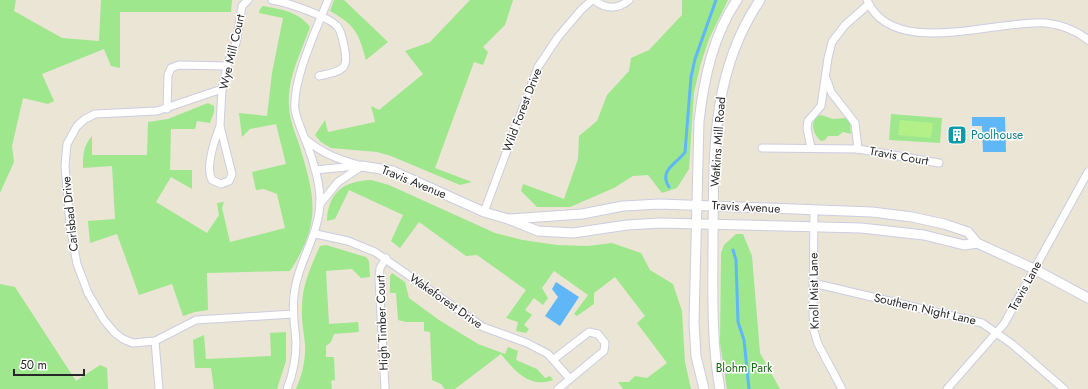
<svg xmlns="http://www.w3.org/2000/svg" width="1088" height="389" font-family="Jost,sans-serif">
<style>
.green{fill:#9ee78d}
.pitch{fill:#b3f088}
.water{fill:#5fb7f8}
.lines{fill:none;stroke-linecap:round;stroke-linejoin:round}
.stream{stroke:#5fb7f8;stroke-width:3}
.minor-casing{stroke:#cccce2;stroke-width:9}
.tertiary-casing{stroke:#cccce2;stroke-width:11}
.minor{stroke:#fff;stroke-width:7}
.tertiary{stroke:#fff;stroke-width:9}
.labels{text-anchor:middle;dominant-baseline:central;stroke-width:3;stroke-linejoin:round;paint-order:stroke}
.street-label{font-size:12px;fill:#272727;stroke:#fff}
.culture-label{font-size:12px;fill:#0d838f;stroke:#fff;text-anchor:start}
.park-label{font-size:12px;fill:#176713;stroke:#fff}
</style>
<rect width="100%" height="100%" fill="#ebe5d6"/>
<!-- green -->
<g class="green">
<polygon points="0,0 16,0 14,11 62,38 99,41 101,0 232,0 231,12 120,12 120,68 111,66 104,49 42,74 54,101 48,104 23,98 12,146 14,162 0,193"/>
<path d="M334 0H344L388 42 366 60C359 33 355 25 330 11Z"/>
<polygon points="470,0 513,0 505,25 483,47 488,52 483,65 474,62 435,168 472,182 460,185 391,156 377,152 331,148 321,142 315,135 325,120 328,132 375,122 371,106 379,110 423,74 405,51 430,42"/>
<polygon points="682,0 728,0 709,39 701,63 694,92 689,169 677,188 662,193 648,175 633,176 614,188 570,207 537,207 521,191 523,184 564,199 578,159 579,136 597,121 607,95 629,71 631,58 649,50 682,15"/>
<path d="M263 6C281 9 299 12 310 27 301 53 287 78 289 106 289 119 295 132 299 144 315 197 322 222 290 271L207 273 208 310 195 312 183 316 172 284 139 295 117 234 90 243 88 221 115 219 112 166 83 168C83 155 83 146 92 136V155H147L148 122 168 119 208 103 214 106V112L210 123 197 121 195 129H171L170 170H192V189L171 177 156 202 207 233 219 215 217 203 224 202 222 208 230 242 285 228 277 194 264 189 256 190 252 172 286 164 276 124 250 129 242 137 239 113 267 116 272 73 283 18 259 13 260 9Z"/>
<polygon points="891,114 942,118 940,143 889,140"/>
<path d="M821 115 833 119 846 118 850 123 851 134 843 132 838 136H828L825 140 821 141C813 134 808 120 821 115Z"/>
<path d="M371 180 389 185 495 233 523 240 557 245 588 246 612 243 641 253 650 270 673 284 682 311 685 362 691 389H623L618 382H629L635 376 647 378 667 363 637 323 645 316 615 277 594 293V304L577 316 574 314 588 295 554 271 542 288 548 298 543 305 534 298 525 310 532 315 524 325 529 329 526 333 516 331 518 322 506 318 526 290 477 255 466 256 419 222 400 248 391 241 403 215 349 190 335 219 327 221C328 193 343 181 371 180Z"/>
<polygon points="736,234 743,234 752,256 760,353 780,389 727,389 720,343 721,253 724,245"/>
<path d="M326 245 366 257 369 261 370 277 361 278 352 269 326 271 329 324 358 322 359 332 334 334 331 342 326 346V357H334L335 380 331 381 332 389H296C302 375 306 360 305 344 304 332 301 320 302 308 302 285 311 266 320 246Z"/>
<path d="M392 273 405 282 409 298 439 320 478 344 505 354 508 347 518 351 516 360 537 369 545 378 550 376 553 380C529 389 514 370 501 354L455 389H445L441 384 432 380 430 332 424 331V322H406L398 320 396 293H390V276Z"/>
<polygon points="0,284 15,287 76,381 100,365 107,368 108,389 0,389"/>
<polygon points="286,332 286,361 277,389 214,389 211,368 195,368 193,340 204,335 206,359 271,356 270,333"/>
</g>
<!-- pitch -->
<polygon class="pitch" points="900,120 933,123 931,138 898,135"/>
<!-- water -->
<g class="water">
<polygon points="972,117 1005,117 1006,152 983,152 982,126 972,126"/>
<polygon points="556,282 579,297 560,326 545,316 558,297 552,289"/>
</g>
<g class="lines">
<!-- stream -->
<g class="stream">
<path d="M669 187C658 170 677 164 685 152L691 77 695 59 716 0"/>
<polyline points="733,250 736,260 738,322 744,340 749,389"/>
</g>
<!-- minor casing -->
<g class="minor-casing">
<g id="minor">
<path d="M272 0C286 2 327 16 337 26 341 31 343 40 344 46 350 71 341 71 319 76"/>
<path d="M594 0C605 9 618 10 629 0"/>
<path d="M867 0C892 60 997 19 1046 23 1061 25 1076 30 1088 40"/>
<polyline points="827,80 831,92 855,123 858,149"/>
<polyline points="222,89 157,111 95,114 85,119 77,126 67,144 65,166 70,226 77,264 88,293 104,320 115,333 123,339 133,343 155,341 196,320 293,314"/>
<polyline points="167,109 168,75 171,68 179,65 227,66"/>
<path d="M220 126C215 139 205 167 212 180L221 184 229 181 232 174 220 126 222 89 227 66 236 43 242 6 248 0"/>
<path d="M305 139C323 154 340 160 362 166"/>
<polyline points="762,148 858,149 939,163"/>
<polyline points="811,148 807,128 808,121 821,106 828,58 832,42 845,25 869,4"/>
<polyline points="315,170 356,166"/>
<polyline points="320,204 338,182 362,166"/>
<polyline points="814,210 813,312 814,331 818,344 842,389"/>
<polyline points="484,212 538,67 558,37 581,10 592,0"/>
<polyline points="316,234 348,241 375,252 483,327 527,343 548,354 570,379"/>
<polyline points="813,283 982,323 1012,344 1064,389"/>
<polyline points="155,341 159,389"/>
<polyline points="554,359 589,332 598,334 605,343 604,351 599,355 558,389"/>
<path d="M287 389C293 374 296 358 296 342 295 326 292 312 294 296 297 262 320 235 320 200 320 180 312 157 305 139 301 129 297 120 295 110 292 80 317 28 328 0"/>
<polyline points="385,389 379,279 380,268 386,258"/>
<polyline points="947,389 1004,324 1088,172"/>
</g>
</g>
<!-- tertiary casing -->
<g class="tertiary-casing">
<g id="tertiary">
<polyline points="362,166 393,171 484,212 508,219 538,231 573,233 627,225 660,223 861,228 924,235 964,245 977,243"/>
<polyline points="510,219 582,214 623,206 660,204 872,212 912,217 944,224 968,232 977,243 1034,269 1088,298"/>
<path d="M704 389 696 356 694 323 699 121C704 79 713 35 737 0"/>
<path d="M720 389C711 340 713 290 713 240 714 155 710 74 760 0"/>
</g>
</g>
<!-- minor -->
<use href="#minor" class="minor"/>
<!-- tertiary -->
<use href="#tertiary" class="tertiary"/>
</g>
<!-- icons -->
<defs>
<g id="building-square" transform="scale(1)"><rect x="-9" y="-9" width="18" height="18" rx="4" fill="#0f9aa8" stroke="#fff"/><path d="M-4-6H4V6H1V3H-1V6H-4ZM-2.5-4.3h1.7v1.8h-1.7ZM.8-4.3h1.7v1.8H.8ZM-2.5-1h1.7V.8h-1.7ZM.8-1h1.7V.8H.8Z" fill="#fff"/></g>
</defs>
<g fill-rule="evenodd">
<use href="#building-square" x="957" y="135"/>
</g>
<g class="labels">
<!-- street labels -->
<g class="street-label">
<text transform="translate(232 52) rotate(-77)">Wye Mill Court</text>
<text transform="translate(522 110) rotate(-69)">Wild Forest Drive</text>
<text transform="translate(718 142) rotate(-86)">Watkins Mill Road</text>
<text transform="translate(899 156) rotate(10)">Travis Court</text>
<text transform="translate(414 182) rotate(22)">Travis Avenue</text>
<text transform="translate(746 207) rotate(3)">Travis Avenue</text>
<text transform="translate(70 214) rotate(-96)">Carlsbad Drive</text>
<text transform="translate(1025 286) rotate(-61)">Travis Lane</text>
<text transform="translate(814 291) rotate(-91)">Knoll Mist Lane</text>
<text transform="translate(446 301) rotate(35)">Wakeforest Drive</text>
<text transform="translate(925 309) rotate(13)">Southern Night Lane</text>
<text transform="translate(382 323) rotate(-92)">High Timber Court</text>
</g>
<!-- culture labels -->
<g class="culture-label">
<text x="971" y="135">Poolhouse</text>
</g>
<!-- park labels -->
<g class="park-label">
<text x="744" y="368">Blohm Park</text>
</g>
</g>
<!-- scale -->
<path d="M14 369v6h70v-6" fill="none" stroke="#272727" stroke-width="2"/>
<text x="20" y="369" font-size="12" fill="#272727" stroke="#ffffff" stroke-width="3" paint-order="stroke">50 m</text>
</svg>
